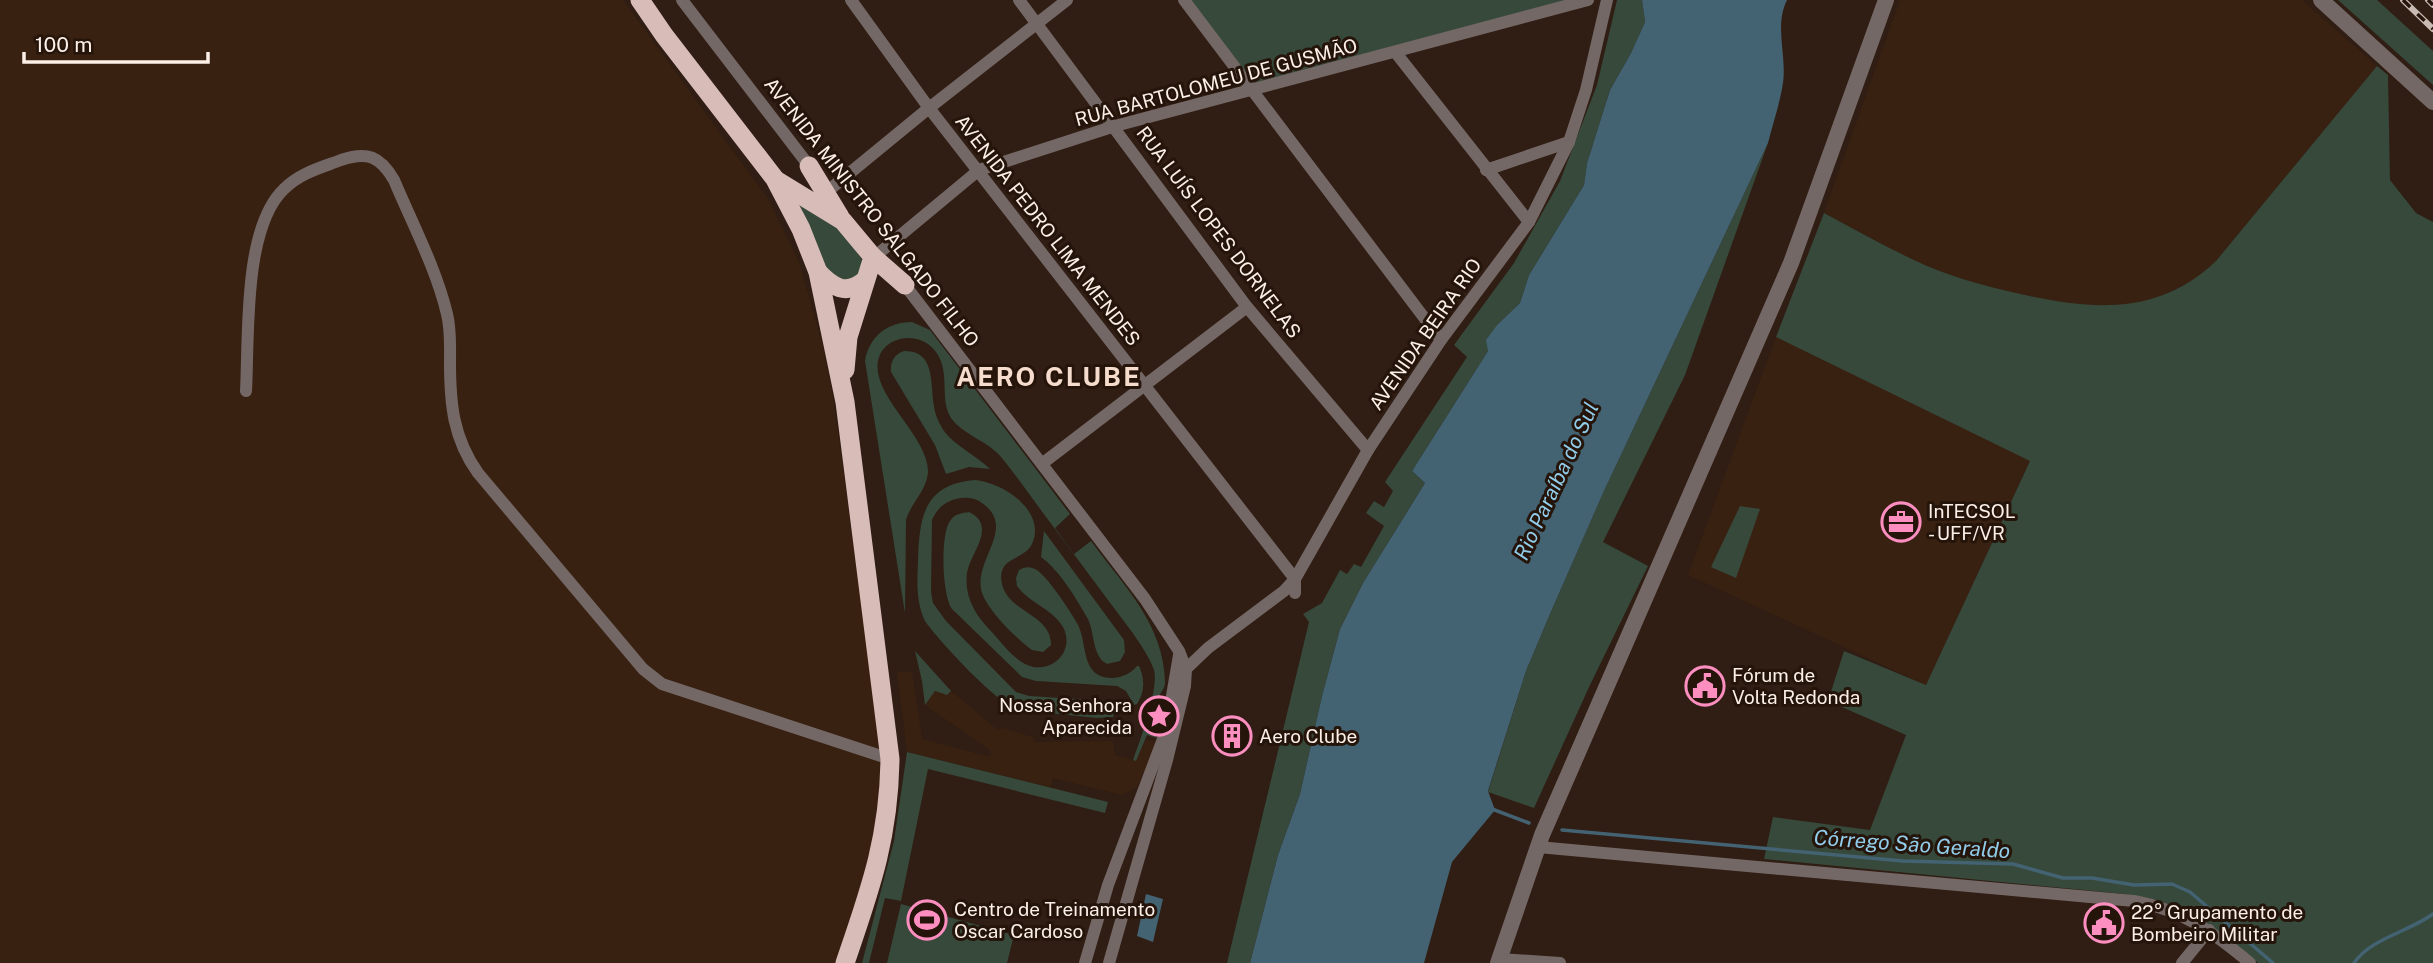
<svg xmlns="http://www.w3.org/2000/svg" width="2433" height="963" font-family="'Public Sans',sans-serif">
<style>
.built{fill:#392112}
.green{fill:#36493b}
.water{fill:#436272}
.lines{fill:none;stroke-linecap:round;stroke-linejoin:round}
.stream{stroke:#436272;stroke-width:3.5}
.minor{stroke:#746866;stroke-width:12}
.tertiary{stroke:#746866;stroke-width:16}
.trunk{stroke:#d8bcb8;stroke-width:19}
.rail-casing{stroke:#c8bab2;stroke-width:6}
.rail{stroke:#251409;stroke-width:3.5;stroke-dasharray:10;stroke-linecap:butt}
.labels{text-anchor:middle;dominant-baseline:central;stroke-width:6;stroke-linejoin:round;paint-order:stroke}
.street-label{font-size:19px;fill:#fcefe8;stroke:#251409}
.poi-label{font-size:19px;fill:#fcefe8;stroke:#251409;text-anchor:start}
.water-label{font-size:21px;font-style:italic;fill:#91cceb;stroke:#251409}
.district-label{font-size:26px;font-weight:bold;letter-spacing:2px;fill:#f5dccd;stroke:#251409}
</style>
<rect width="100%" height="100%" fill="#301d13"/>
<!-- built -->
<g class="built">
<polygon points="0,0 623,0 768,199 799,262 823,347 834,403 878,727 881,770 881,794 874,846 836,963 0,963"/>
<polygon points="1900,0 2302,0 2377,66 2216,261 2201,276 2162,296 2140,303 2117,306 2083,305 2045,300 1977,284 1946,274 1913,260 1824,213"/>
<polygon points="1776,337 2030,460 1926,685 1688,575"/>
<polygon points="897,672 912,672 922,739 990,757 991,751 925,705 935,691 947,695 951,691 998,730 1003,728 1033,737 1034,742 1113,741 1115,755 1136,761 1146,739 1157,743 1137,787 1122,795 1053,778 1050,787 907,752"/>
</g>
<!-- green -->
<g class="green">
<polygon points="1190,0 1568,0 1254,83"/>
<polygon points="1617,0 1642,0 1645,22 1631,53 1610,90 1587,163 1584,185 1529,275 1520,303 1498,324 1488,351 1412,471 1425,483 1363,583 1340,629 1322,696 1300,794 1278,855 1250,963 1227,963 1309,622 1303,614 1322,603 1340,570 1347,574 1354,564 1361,567 1384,526 1366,513 1374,501 1384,507 1393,491 1385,482 1467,357 1454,345 1514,263 1560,181 1597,85"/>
<polygon points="2338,0 2377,0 2433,51 2433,85"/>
<path d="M2377 66 2388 75 2390 180 2416 213 2433 222V963H2258L2220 932 2186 910 2157 900 2125 894 1764 859 1773 817 1870 830 1906 735 1828 701 1844 651 1926 685 2030 461 1776 337 1824 213C1854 229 1884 246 1914 260 1947 276 1981 285 2016 293 2090 310 2157 317 2216 261Z"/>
<polygon points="1768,143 1685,375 1603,542 1648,566 1590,685 1534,808 1488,792 1526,671 1550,614 1604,491"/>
<polygon points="797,199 835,221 863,261 863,272 842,283 827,269"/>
<path d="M912 322 930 330 1070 514 1055 528 1074 554 1091 541C1123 585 1164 624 1165 682 1165 689 1161 691 1159 697 1152 709 1151 726 1157 738L1147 735 1136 761 1133 760C1140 741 1159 688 1154 670 1149 656 1140 644 1132 632 1103 594 1075 555 1046 517 1031 497 1017 476 1001 457 988 441 963 435 951 418 937 396 955 365 928 344 913 333 886 337 879 357 867 393 929 435 928 472 927 490 911 503 906 520L905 613 865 361C869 337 887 322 912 322Z"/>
<path d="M904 351C936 350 930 385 934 406 935 415 939 423 944 431 956 447 976 455 990 469L969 467 946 474 935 445 891 372C890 361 895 354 904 351Z"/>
<path d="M975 480C1003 482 1047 512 1032 544 1024 561 996 556 1002 584 1008 612 1052 615 1051 645L1043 652 1032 650C1016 638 989 612 982 593 972 560 1018 528 982 503 974 497 965 497 956 499 944 502 937 509 932 520L931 592 933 603 946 621 1016 692 1029 696 1110 701 1116 708 1113 717 1097 718 1019 710C997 704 939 641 925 621 916 602 917 582 918 562 919 519 923 484 975 480Z"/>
<polygon points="1740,506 1760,509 1736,578 1711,567"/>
<path d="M969 512C998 526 970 553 967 573 964 596 975 615 990 630 1000 641 1012 657 1025 664 1048 676 1075 654 1064 629 1055 610 1029 603 1017 586L1016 578 1019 570C1024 567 1029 566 1035 569 1046 574 1071 612 1078 625 1088 644 1080 678 1113 678 1124 677 1131 673 1137 666H1139C1145 679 1145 692 1137 704L1134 705 1126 691 1117 686 1036 681 1022 677 952 609C942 595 940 535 950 521 954 514 962 513 969 512Z"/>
<path d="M1044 531 1124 640 1125 652 1120 661 1107 664C1092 656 1095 634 1088 619 1076 598 1060 571 1041 557Z"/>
<polygon points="915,651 951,691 947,695 935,691 925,705 922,681"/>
<polygon points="907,752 1108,802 1105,813 928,769 901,901 885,898 869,963 862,963 894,841"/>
<polygon points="901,904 1014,935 1007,963 887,963"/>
</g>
<!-- water -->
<g class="water">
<path d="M1642 0H1787C1774 26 1787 56 1783 83 1780 103 1773 123 1768 143L1604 491 1550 614 1526 671 1488 791 1495 810 1452 862 1424 963H1250L1278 855 1300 794 1322 696 1340 629 1363 583 1425 483 1412 471 1488 351 1486 340 1498 324 1520 303 1529 275 1584 185 1587 163 1610 90 1631 53 1645 22Z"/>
<polygon points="1146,894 1163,899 1153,942 1137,936"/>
</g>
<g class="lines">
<!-- stream -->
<g class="stream">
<polyline points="1492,809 1529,823"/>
<polyline points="1562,830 1903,861 2013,864 2063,878 2092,878 2134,885 2172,884 2190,892 2273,963"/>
<path d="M2354 963C2370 939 2408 932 2433 914"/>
</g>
<!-- minor -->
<g class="minor">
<polyline points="682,0 813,171"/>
<polyline points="851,0 929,108 1295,579 1295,593"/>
<polyline points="1019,0 1247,307 1368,450"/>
<polyline points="1184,0 1441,340"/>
<polyline points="1396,53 1529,222"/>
<polyline points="1486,170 1569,142"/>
<polyline points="829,190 929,108 1067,0"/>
<polyline points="879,253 979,170 1115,126 1588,0"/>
<polyline points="901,280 1145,599 1179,651 1186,669 1185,686 1167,760 1109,963"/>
<path d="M246 391C249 336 243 228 284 189 300 173 320 168 341 160 367 151 380 156 394 180 412 223 436 268 447 314 451 330 450 346 450 362 450 404 453 438 478 473L643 669 662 684 890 759"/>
<polyline points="1043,463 1247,307"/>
<polyline points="1186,669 1208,648 1284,591 1295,579 1368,450 1441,340 1529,222 1569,142 1586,90 1607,0"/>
<path d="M1538 847 2134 901C2183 910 2213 932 2250 963"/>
<polyline points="1500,959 1560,963"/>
<polyline points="1085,963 1108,885 1166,731 1179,655"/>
<polyline points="2182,963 2209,930"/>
</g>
<!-- tertiary -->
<g class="tertiary">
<polyline points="2321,0 2433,102"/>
<polyline points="1498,963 1542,835 1791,263 1886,0"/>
</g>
<!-- trunk -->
<g class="trunk">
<path d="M640 0 664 35 775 179 801 229 818 272 845 402 890 759C889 838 870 890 845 963"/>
<polyline points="809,166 840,217"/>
<polyline points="776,180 843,221 873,257 848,337 845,370"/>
<polyline points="873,257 905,285"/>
<path d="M818 272C832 287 846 296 864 281"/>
</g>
<!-- rail casing -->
<g class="rail-casing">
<g id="rail">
<polyline points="2403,0 2433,29"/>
<polyline points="2428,0 2433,5"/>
</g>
</g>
<!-- rail -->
<use href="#rail" class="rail"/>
</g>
<!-- icons -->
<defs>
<g id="office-ring" transform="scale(2.0125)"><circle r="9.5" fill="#251409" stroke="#fd8ec0" stroke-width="1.5"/><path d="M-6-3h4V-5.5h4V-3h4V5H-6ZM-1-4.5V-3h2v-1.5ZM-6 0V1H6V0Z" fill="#fd8ec0"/></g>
<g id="civic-ring" transform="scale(2.0125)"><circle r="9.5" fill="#251409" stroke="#fd8ec0" stroke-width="1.5"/><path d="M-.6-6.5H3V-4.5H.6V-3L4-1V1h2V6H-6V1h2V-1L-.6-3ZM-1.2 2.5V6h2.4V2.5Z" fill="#fd8ec0"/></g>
<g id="sight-ring" transform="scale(2.0125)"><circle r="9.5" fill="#251409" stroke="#fd8ec0" stroke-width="1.5"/><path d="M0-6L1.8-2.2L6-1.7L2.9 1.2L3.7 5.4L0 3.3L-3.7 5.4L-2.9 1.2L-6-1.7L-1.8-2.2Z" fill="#fd8ec0"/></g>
<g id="building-ring" transform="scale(2.0125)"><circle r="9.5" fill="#251409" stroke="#fd8ec0" stroke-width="1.5"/><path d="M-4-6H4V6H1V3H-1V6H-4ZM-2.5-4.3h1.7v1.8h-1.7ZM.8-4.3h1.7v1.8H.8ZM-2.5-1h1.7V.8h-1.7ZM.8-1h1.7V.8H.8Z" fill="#fd8ec0"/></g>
<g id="stadium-ring" transform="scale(2.0125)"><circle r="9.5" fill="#251409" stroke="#fd8ec0" stroke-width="1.5"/><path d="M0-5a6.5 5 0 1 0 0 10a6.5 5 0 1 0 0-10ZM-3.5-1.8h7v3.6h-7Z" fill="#fd8ec0"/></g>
</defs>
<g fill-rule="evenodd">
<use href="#office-ring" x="1901" y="522"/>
<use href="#civic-ring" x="1705" y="686"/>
<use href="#sight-ring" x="1159" y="716"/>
<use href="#building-ring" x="1232" y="736"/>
<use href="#stadium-ring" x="927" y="920"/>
<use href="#civic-ring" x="2104" y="923"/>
</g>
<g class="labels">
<!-- street labels -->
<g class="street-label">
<text transform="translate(1216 82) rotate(-15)">RUA BARTOLOMEU DE GUSMÃO</text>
<text transform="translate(872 212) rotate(52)">AVENIDA MINISTRO SALGADO FILHO</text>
<text transform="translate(1048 230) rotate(52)">AVENIDA PEDRO LIMA MENDES</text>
<text transform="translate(1219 232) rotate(53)">RUA LUÍS LOPES DORNELAS</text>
<text transform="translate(1425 334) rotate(-55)">AVENIDA BEIRA RIO</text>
</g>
<!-- poi labels -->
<g class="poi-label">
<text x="1928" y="511">InTECSOL<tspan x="1928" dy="22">- UFF/VR</tspan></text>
<text x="1732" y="675">Fórum de<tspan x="1732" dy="22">Volta Redonda</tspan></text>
<text x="1132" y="705" text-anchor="end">Nossa Senhora<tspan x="1132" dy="22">Aparecida</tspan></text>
<text x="1259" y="736">Aero Clube</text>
<text x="954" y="909">Centro de Treinamento<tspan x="954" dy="22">Oscar Cardoso</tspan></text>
<text x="2131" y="912">22° Grupamento de<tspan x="2131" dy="22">Bombeiro Militar</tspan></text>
</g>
<!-- water labels -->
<g class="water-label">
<text transform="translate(1556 481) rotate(-65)">Rio Paraíba do Sul</text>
<text transform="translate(1912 844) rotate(4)">Córrego São Geraldo</text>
</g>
<!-- district labels -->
<g class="district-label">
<text x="1049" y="376">AERO CLUBE</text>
</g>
</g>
<!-- scale -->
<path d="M24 52v10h184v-10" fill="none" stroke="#fcefe8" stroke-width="3.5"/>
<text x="35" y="52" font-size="21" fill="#fcefe8" stroke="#251409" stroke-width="5" paint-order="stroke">100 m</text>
</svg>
